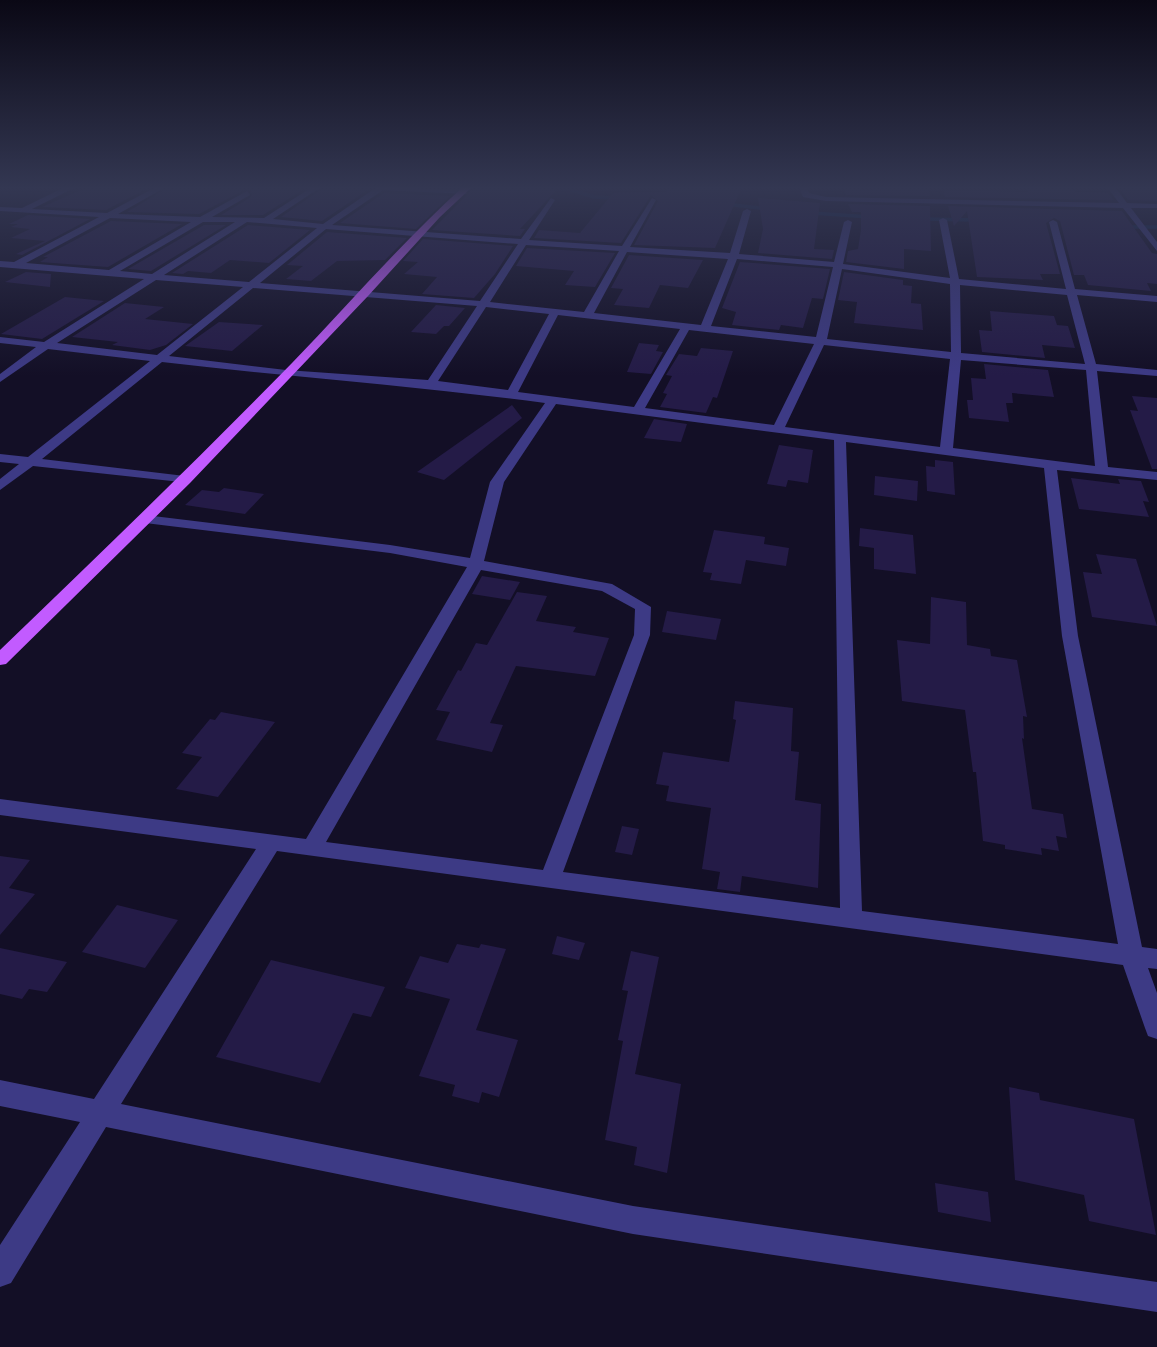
<svg xmlns="http://www.w3.org/2000/svg" width="1157" height="1347" font-family="Lato,sans-serif">
<style>
.lines{fill:none;stroke-linecap:round;stroke-linejoin:round}
.stream{stroke:#0c2248;stroke-width:3.5}
.building{fill:#241b47}
.minor{fill:#3d3a85;fill-rule:evenodd}
.major{fill:#c25bff;fill-rule:evenodd}
</style>
<rect width="100%" height="100%" fill="#130f26"/>
<g class="lines">
<!-- stream -->
<g class="stream">
<polyline points="562,187 594,197 616,198"/>
<polyline points="725,204 769,209"/>
<polyline points="812,213 870,217"/>
<polyline points="924,219 975,220"/>
<polyline points="1126,227 1157,227"/>
</g>
</g>
<!-- building -->
<g class="building">
<polygon points="88,187 150,187 106,210 42,207"/>
<polygon points="169,187 307,187 263,215 221,215 251,197 252,193 248,188 199,214 127,212"/>
<polygon points="349,187 372,187 322,221 281,217 323,188 349,190"/>
<polygon points="475,187 559,187 520,229 525,229 520,236 432,230"/>
<polygon points="669,187 742,187 715,248 634,245 658,201 651,195 621,243 534,238 539,230 580,233 613,193 666,192"/>
<polygon points="871,187 929,187 930,196 846,195 844,189 872,190"/>
<polygon points="1024,187 1070,187 1076,192 1108,193 1114,200 945,197 943,190 1028,192"/>
<polygon points="1125,187 1157,187 1157,201 1128,200 1121,189 1126,189"/>
<polygon points="384,193 450,196 416,229 340,223"/>
<polygon points="758,198 820,203 814,249 834,250 832,259 758,253 763,229"/>
<polygon points="848,204 930,206 931,251 904,249 904,269 846,262 848,251 858,249 861,230 861,212 852,212"/>
<polygon points="948,206 1122,211 1152,253 1157,254 1157,284 1147,283 1151,291 1088,285 1084,275 1074,275 1060,221 1054,218 1046,223 1060,274 1040,274 1043,280 977,277 967,211 954,226"/>
<polygon points="28,215 90,219 22,255 16,254 45,241 11,238 30,229 11,227 18,224 9,224"/>
<polygon points="111,221 182,224 108,267 40,262 48,257 43,257"/>
<polygon points="204,225 226,225 151,271 128,269"/>
<polygon points="248,225 310,230 269,263 230,260 211,273 188,271 183,274 172,273"/>
<polygon points="327,232 407,238 385,260 337,261 311,281 286,279 303,266 287,265"/>
<polygon points="423,239 513,246 495,274 474,298 422,294 437,277 404,274 418,262 403,261"/>
<polygon points="527,248 615,253 595,287 565,285 574,271 516,266"/>
<polygon points="629,255 703,260 688,288 660,285 649,308 614,305 623,289 611,288"/>
<polygon points="740,262 830,269 823,299 812,298 803,328 781,325 779,330 732,325 736,312 722,308"/>
<polygon points="26,272 51,274 50,287 5,282"/>
<polygon points="844,272 903,280 903,285 912,286 911,303 921,304 923,330 854,323 857,302 838,300"/>
<polygon points="65,297 104,301 42,339 1,334"/>
<polygon points="125,303 164,307 145,319 193,324 166,345 150,350 112,345 118,342 72,337"/>
<polygon points="436,305 465,308 449,326 444,326 436,334 411,332"/>
<polygon points="990,311 1054,316 1057,325 1068,326 1075,348 1042,345 1045,358 982,352 979,330 992,331"/>
<polygon points="219,322 263,325 232,351 185,346"/>
<polygon points="639,343 659,345 656,351 663,352 651,374 627,372"/>
<polygon points="701,348 733,351 717,398 713,397 706,413 660,407 667,394 663,393 672,376 666,375 679,354 697,356"/>
<polygon points="984,364 1048,370 1054,397 1012,393 1013,403 1006,403 1009,422 969,418 967,400 973,400 971,378 986,379"/>
<polygon points="1132,396 1157,398 1157,469 1152,469 1130,410 1138,411"/>
<polygon points="512,405 522,418 444,480 417,472"/>
<polygon points="654,419 687,424 681,442 644,438"/>
<polygon points="779,445 813,450 808,483 788,480 786,487 767,484"/>
<polygon points="935,460 953,462 955,495 927,491 926,466 935,467"/>
<polygon points="875,476 918,481 917,501 874,495"/>
<polygon points="1071,478 1120,484 1118,479 1141,481 1149,502 1143,501 1149,517 1079,509"/>
<polygon points="224,488 264,494 245,514 185,505 202,490 219,492"/>
<polygon points="860,528 913,535 916,574 874,569 874,548 859,546"/>
<polygon points="714,530 765,537 764,544 789,548 786,566 746,560 741,584 710,580 712,573 703,572"/>
<polygon points="1096,554 1136,559 1157,626 1092,617 1083,572 1102,574"/>
<polygon points="482,576 520,582 510,600 472,594"/>
<polygon points="517,592 547,596 536,621 576,627 573,632 609,638 595,676 516,666 490,723 503,725 492,752 436,740 450,712 436,710 458,670 461,671 476,643 487,645"/>
<polygon points="931,597 966,602 967,645 990,649 991,656 1017,660 1027,717 1023,716 1024,739 1022,738 1032,809 1063,814 1067,838 1056,836 1059,851 1041,848 1042,855 1005,849 1005,845 983,841 976,772 973,772 965,710 902,701 897,640 930,644"/>
<polygon points="667,611 721,619 716,640 662,632"/>
<polygon points="735,701 793,708 791,751 799,752 795,800 821,804 818,888 742,876 740,892 717,889 720,872 702,869 711,808 666,801 669,786 656,784 663,752 729,762 736,720 733,719"/>
<polygon points="221,712 275,722 218,797 176,789 202,757 182,753 210,719 215,720"/>
<polygon points="622,826 639,829 632,855 615,852"/>
<polygon points="0,856 30,860 9,888 35,894 0,935"/>
<polygon points="117,905 178,920 145,968 82,952"/>
<polygon points="557,936 585,943 579,960 552,954"/>
<polygon points="457,944 479,948 481,944 506,949 476,1030 518,1040 499,1097 482,1092 479,1103 452,1096 455,1085 419,1076 450,999 405,988 420,956 448,963"/>
<polygon points="0,948 67,962 47,992 29,989 22,999 0,994"/>
<polygon points="631,951 659,957 635,1074 681,1084 667,1173 634,1165 637,1147 605,1140 623,1041 618,1040 628,991 622,990"/>
<polygon points="271,960 385,987 371,1017 353,1013 320,1083 216,1057"/>
<polygon points="1009,1087 1039,1093 1040,1100 1134,1119 1156,1235 1089,1221 1084,1195 1015,1180"/>
<polygon points="935,1183 988,1192 991,1222 938,1212"/>
</g>
<g class="lines">
<!-- minor -->
<g class="minor">
<path d="M65 187H76L32 209 107 213 156 187H166L118 214 200 217 247 191 250 195 212 217 264 218 312 187H321L273 219 323 224 377 187 464 190 467 194 383 190 332 225 521 239 551 198 555 200 529 240 622 246 652 198 656 200 630 247 730 253 743 211 747 209 751 211 739 254 834 262 844 222 848 220 852 222 843 264 950 278 939 220 943 218 947 220 959 279 1066 289 1049 222 1053 220 1057 222 1075 289 1157 296V302L1077 295 1096 364 1157 370V376L1097 371 1108 467 1157 472V480L1057 470 1078 636 1142 947 1157 949V969L1148 968 1157 993V1039L1148 1036 1145 1028 1123 965 277 851 121 1104 633 1206 1157 1282V1312L633 1234 106 1127 11 1283 0 1287V1245L80 1122 0 1106V1080L94 1099 256 849 0 815V799L306 839 467 567 390 553 145 523 138 519 145 515 390 545 470 558 490 482 545 403C418 386 290 377 162 362L42 459 185 476 190 477V483L33 466 0 490V479L19 464 0 462V454L28 457 150 361 48 349 0 382V374L36 347 0 343V337L44 342 144 279 0 267V261L14 262 99 217 0 211V207L22 208ZM110 218 191 222 109 270 26 263ZM203 222H235L152 274 120 271ZM247 222 317 228 249 282 164 275ZM326 229 518 244 480 301 260 283ZM526 245 619 251 584 312 490 302ZM627 252 728 259 701 325 594 313ZM737 259 833 267 816 337 711 326ZM842 269 950 284 951 352 827 339ZM156 280 243 287 157 355 57 343ZM960 285 1067 295 1085 364 961 353ZM253 288 477 306 428 380 286 370 169 356ZM486 307 549 314 508 390 438 381ZM558 315 680 329 634 407 518 392ZM689 330 814 344 774 425 645 408ZM824 345 950 359 940 447 785 427ZM961 360 1086 370 1095 466 953 448ZM556 404 834 440 840 908 563 872 650 635 651 607 612 584 484 561 504 482ZM846 442 1044 468 1062 636 1118 944 862 911ZM481 570 602 591 635 609 634 635 543 870 326 842Z"/>
<polygon points="799,187 807,187 809,193 826,197 1119,203 1107,187 1115,187 1127,203 1157,204 1157,208 1131,208 1157,242 1157,251 1123,208 826,201 803,197"/>
</g>
<!-- major -->
<path class="major" d="M463 187H472L440 217 368 296 190 483 6 664 0 665V650C99 555 197 460 292 363 349 304 403 241 463 187Z"/>
</g>
<!-- sky -->
<linearGradient id="sky" x2="0" y2="1"><stop stop-color="#0a0815"/><stop offset="0.5" stop-color="#333752"/><stop offset="1" stop-color="#333752" stop-opacity="0"/></linearGradient>
<rect width="1157" height="376" fill="url(#sky)"/>
</svg>
